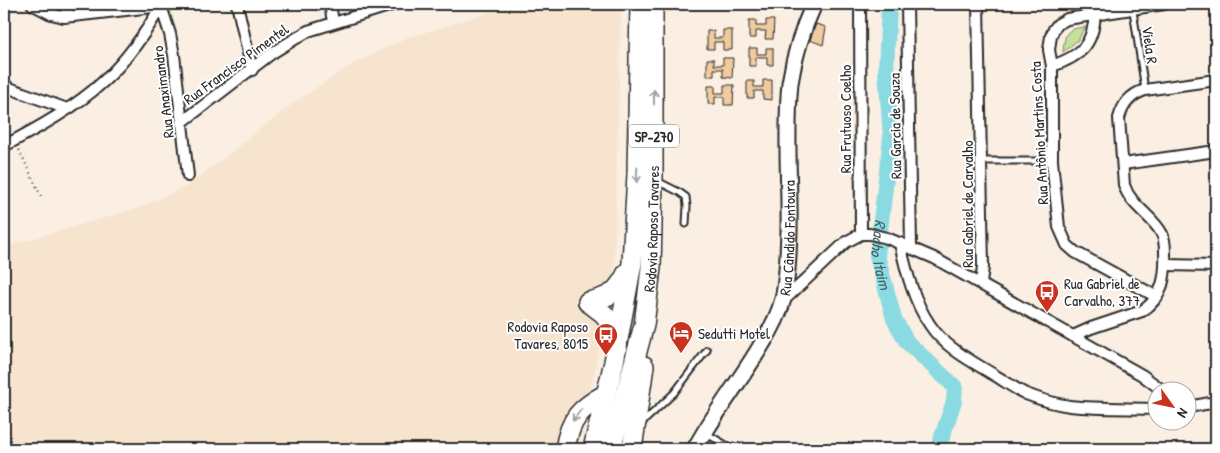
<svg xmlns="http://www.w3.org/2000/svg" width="1220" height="453" font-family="'Patrick Hand',sans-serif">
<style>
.built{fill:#f7e4ce}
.green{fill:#c4e299;stroke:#788662}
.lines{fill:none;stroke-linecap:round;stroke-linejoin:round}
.river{stroke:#89dbe1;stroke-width:16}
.building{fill:#efcb9f;stroke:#2b2b2b}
.service-casing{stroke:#2b2b2b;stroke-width:9}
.minor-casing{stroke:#2b2b2b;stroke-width:14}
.secondary-casing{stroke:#2b2b2b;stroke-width:19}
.motorway-casing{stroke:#2b2b2b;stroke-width:22}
.path{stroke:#2b2b2b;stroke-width:2;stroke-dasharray:1 4;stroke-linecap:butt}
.service{stroke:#fff;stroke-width:5}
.minor{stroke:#fff;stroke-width:10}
.secondary{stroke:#fff;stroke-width:15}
.motorway{stroke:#fff;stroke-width:19}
.oneway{stroke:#a0a0a0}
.labels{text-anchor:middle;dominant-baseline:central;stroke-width:4;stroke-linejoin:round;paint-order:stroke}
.shield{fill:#fff;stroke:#6b6b6b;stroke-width:1}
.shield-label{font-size:14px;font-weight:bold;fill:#2b2b2b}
.street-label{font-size:15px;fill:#2b2b2b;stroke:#fff}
.poi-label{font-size:15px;fill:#2b2b2b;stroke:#fff;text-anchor:start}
.water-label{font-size:16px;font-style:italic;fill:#476062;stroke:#fff}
</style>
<rect width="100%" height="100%" fill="#faefe2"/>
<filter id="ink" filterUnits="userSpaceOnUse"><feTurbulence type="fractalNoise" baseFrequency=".02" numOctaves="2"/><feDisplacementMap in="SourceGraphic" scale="10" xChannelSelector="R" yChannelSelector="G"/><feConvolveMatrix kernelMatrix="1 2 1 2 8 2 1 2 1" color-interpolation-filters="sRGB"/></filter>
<g filter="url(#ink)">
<!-- built -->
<polygon class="built" points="518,4 621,4 614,279 578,449 4,449 4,247 138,208 189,185 296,101 351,65 406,38"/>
<!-- green -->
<path class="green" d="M1085 27 1078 40 1063 52C1065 33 1065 29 1085 27Z"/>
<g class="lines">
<!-- river -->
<path class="river" id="s1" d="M889 4 886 71 891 137 877 255 894 319 907 342 955 387 954 401 938 449"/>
</g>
<!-- building -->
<g class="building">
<polygon points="749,20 756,20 756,26 766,26 766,20 774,20 773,39 765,39 766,31 756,31 756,38 749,38"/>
<polygon points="816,24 826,27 823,45 810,40"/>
<polygon points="723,30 732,30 732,50 723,50 723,42 714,42 714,49 707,49 707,31 714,31 714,38 723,38"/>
<polygon points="749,48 757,48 757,54 766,54 766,48 773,48 773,65 767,65 767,57 756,57 756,66 749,66"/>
<polygon points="723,58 733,58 732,78 723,77 723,69 714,69 714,76 707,76 707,59 714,59 714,65 723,65"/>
<polygon points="763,80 772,80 772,100 763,99 763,91 754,91 754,98 747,98 747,81 754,81 754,87 763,87"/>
<polygon points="724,85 734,85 733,105 724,105 724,97 715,97 715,104 708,104 708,86 715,86 715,93 724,93"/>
</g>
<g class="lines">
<!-- service casing -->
<g class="service-casing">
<g id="service">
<polyline points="1132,4 1145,90"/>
<polyline points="982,161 1052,161"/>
<polyline points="657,181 679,192 686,197 687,206 686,224"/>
<polyline points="641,424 674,393 707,350"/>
<polyline points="707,434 733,449"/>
</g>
</g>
<!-- minor casing -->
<g class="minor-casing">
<g id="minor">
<polyline points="32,4 51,14 64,17 161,6 170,34 174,55 188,176"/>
<polyline points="237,4 252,70"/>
<polyline points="330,4 333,22"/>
<polyline points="860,4 861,234"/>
<polyline points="907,4 911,247"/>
<polyline points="978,4 983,267 981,284"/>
<polyline points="64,17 70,4"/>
<path d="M1052 66C1081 56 1093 45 1095 14"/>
<polyline points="4,86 67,109"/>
<polyline points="181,123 272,53 308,31 395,4"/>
<path d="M4 146C38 128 76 107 104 81 126 61 148 30 162 4"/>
<polyline points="1123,164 1216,151"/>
<path d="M900 243C906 271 914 302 930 325 945 348 973 362 996 376 1006 382 1015 389 1026 394 1039 399 1055 404 1070 406 1099 409 1128 408 1158 409"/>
<polyline points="1166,265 1216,266"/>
<polyline points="1157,297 1075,252 1067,245 1059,227 1052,161 1052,66 1049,50 1051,36 1054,29 1058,24 1067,19 1164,4"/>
<polyline points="782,302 846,242 861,234 870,234 887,238 934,258 1142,375 1162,390"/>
<path d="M1073 336 1091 328 1142 311C1163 298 1166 276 1165 253 1165 247 1165 240 1162 234 1152 215 1131 207 1124 185L1119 118C1123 104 1130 95 1145 90L1216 80"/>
<polyline points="1188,407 1216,402"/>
</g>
</g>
<!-- secondary casing -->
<g class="secondary-casing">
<g id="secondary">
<path id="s2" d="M695 449C715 412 741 380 762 344 771 330 779 315 783 299 788 277 788 254 789 231 790 182 785 132 790 83 794 57 803 28 814 4"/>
</g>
</g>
<!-- motorway casing -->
<g class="motorway-casing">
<g id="motorway">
<path d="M588 302C610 297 617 293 627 273"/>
<polyline points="588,302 604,314 618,335"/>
<path d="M565 449C570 419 580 408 606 394"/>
<polyline points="593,449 614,362 632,263 637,174 640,4"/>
<path id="s3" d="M611 449 644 325 651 268 653 179V4"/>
<polyline points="632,449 644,366"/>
</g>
</g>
<!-- path -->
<polyline class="path" points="19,150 41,196"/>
<!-- service -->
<use href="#service" class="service"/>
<!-- minor -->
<use href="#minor" class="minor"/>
<!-- secondary -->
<use href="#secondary" class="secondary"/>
<!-- motorway -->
<use href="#motorway" class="motorway"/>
</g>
<!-- one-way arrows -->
<defs><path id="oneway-shaft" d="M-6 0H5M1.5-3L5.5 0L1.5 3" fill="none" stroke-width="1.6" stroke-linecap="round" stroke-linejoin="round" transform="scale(1.25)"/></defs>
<g class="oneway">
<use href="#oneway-shaft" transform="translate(654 97) rotate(-90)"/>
<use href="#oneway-shaft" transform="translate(637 175) rotate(92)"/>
<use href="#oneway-shaft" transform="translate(577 415) rotate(127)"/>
</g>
</g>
<!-- icons -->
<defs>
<g id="bus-pin" transform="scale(1.25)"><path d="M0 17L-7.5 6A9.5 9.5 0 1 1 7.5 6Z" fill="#c8321e" stroke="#fff"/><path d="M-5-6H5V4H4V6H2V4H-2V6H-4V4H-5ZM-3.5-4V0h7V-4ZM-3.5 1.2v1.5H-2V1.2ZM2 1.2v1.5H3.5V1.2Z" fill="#fff"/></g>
<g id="hotel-pin" transform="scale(1.25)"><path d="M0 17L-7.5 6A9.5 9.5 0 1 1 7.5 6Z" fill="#c8321e" stroke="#fff"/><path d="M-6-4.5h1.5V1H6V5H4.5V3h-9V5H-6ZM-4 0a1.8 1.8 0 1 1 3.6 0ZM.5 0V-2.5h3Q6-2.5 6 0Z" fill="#fff"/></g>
</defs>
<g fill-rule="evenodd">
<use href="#bus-pin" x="1047" y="292"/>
<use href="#hotel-pin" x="681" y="333"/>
<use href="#bus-pin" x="606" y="335"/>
</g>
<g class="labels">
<!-- shield labels -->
<rect class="shield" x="629" y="124.5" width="50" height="23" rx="4"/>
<g class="shield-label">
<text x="654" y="136">SP-270</text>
</g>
<!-- street labels -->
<g class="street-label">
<text transform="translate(1150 45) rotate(82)">Viela R</text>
<text transform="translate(236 64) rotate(-36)">Rua Francisco Pimentel</text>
<text transform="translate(163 92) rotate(-97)">Rua Anaximandro</text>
<text transform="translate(845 119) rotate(-90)">Rua Frutuoso Coelho</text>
<text transform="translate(895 126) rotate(-91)">Rua Garcia de Souza</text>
<text transform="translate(1039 133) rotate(-93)">Rua Antônio Martins Costa</text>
<text transform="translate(967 204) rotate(-90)">Rua Gabriel de Carvalho</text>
<text stroke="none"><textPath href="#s3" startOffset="225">Rodovia Raposo Tavares</textPath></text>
<text stroke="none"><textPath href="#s2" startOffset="236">Rua Cândido Fontoura</textPath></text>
</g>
<!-- poi labels -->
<g class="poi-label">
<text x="1064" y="283">Rua Gabriel de<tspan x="1064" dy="17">Carvalho, 377</tspan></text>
<text x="588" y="326" text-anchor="end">Rodovia Raposo<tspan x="588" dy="17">Tavares, 8015</tspan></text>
<text x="698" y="333">Sedutti Motel</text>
</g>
<!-- water labels -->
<g class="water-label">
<text stroke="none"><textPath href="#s1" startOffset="252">Riacho Itaim</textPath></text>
</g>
</g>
<!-- margin -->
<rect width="1220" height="453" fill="none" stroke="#fff" stroke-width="20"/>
<rect x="10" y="10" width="1200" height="433" fill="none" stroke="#2b2b2b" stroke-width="2" filter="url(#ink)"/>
<!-- north arrow -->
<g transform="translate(1172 406) rotate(123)"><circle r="24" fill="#ffffff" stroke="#aaaaaa"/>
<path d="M0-4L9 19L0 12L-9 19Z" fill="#c8321e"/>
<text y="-8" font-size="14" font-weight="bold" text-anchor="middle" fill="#2b2b2b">N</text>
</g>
</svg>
